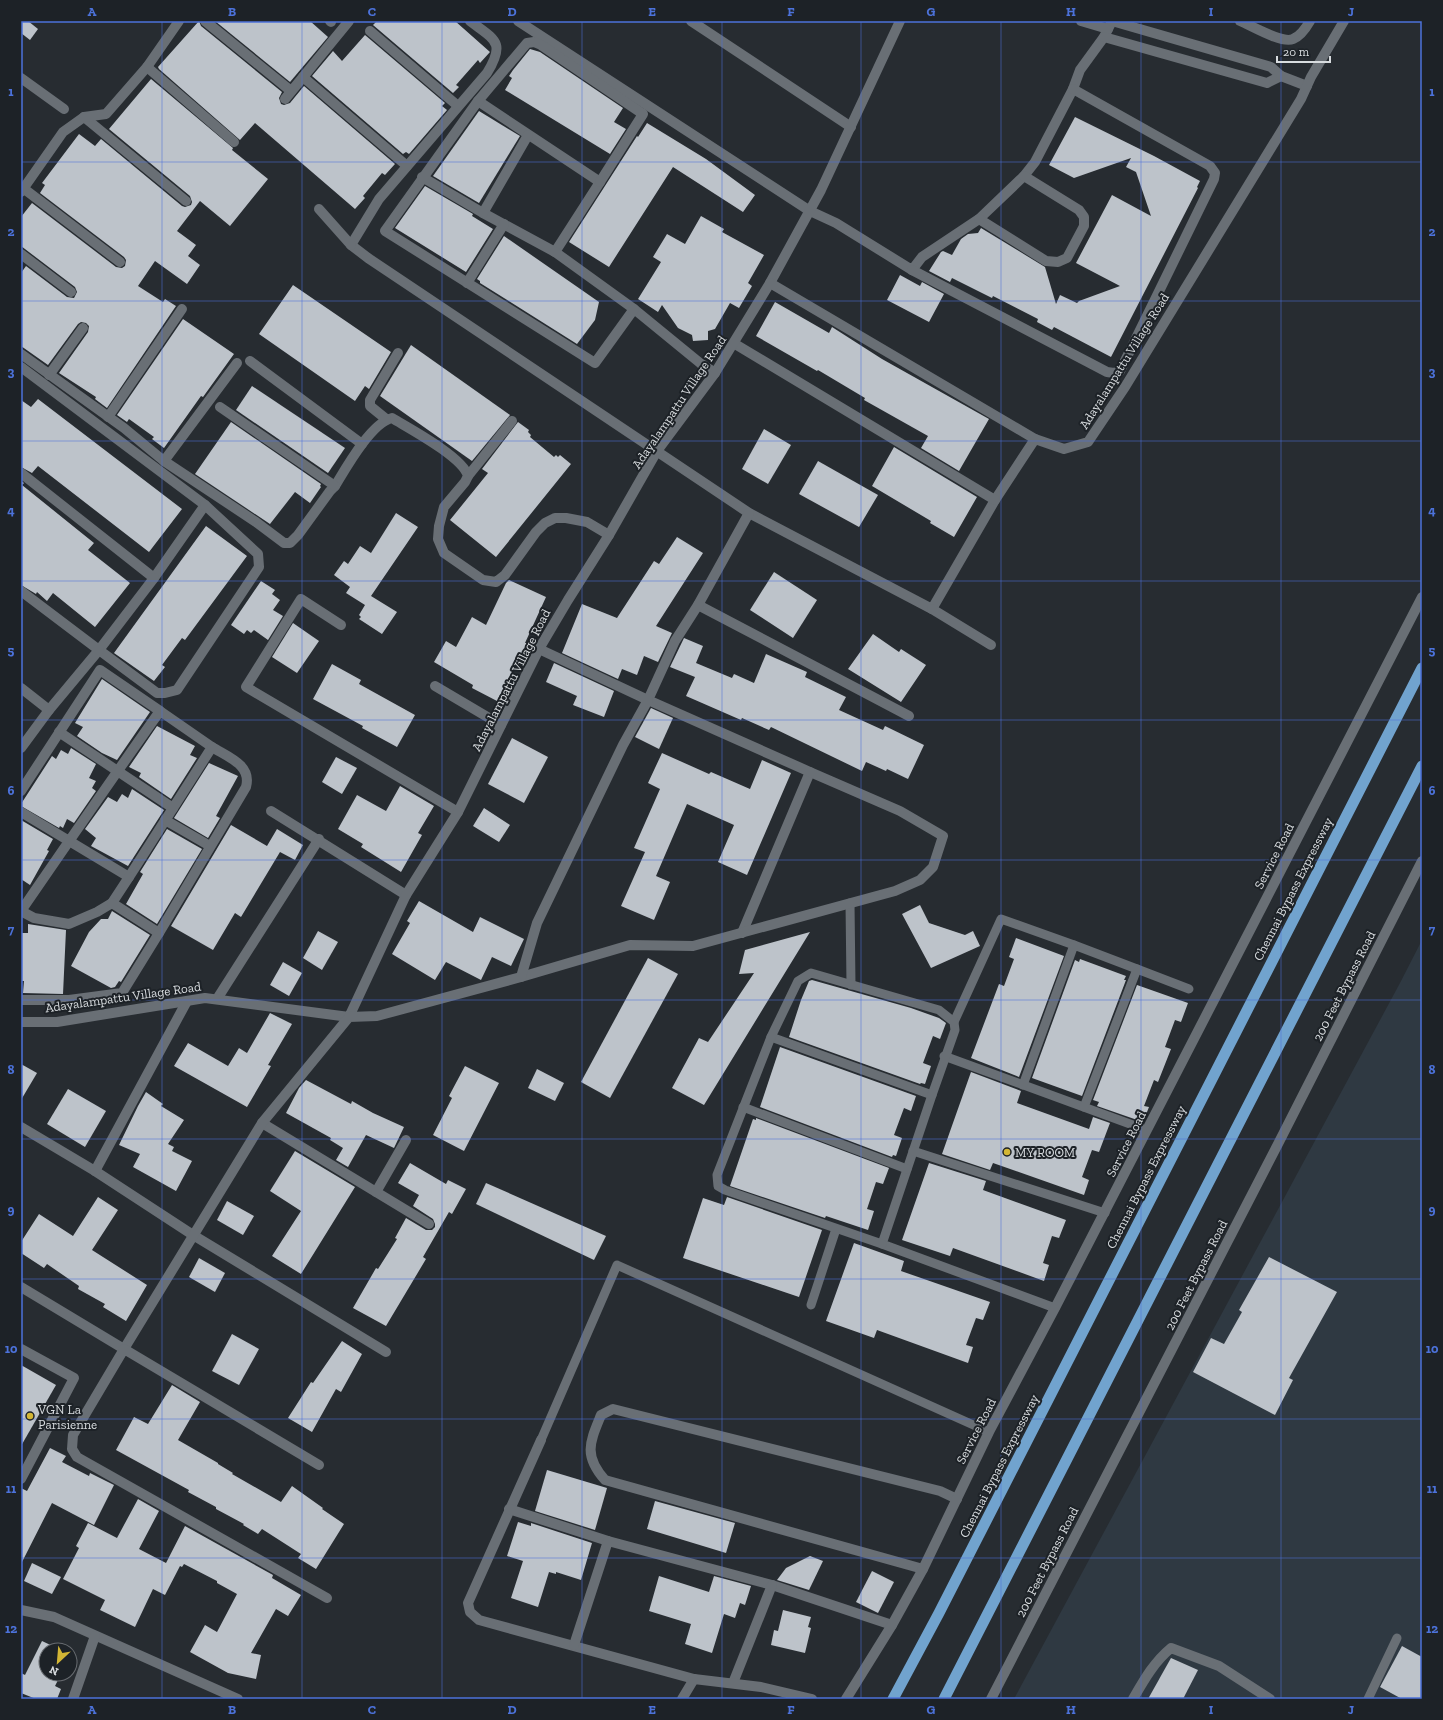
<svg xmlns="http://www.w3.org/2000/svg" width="1443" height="1720" font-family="'Zilla Slab',serif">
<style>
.built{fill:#2f3942}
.building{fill:#bdc3ca}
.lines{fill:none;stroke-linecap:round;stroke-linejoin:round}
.service{stroke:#696f75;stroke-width:9}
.minor{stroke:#696f75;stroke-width:10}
.tertiary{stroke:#696f75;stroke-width:10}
.trunk{stroke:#71a3ce;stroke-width:11}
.grid{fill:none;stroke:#4c72da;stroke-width:1;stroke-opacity:0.55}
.poi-dot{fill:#d3b635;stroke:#1d2227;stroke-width:1.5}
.labels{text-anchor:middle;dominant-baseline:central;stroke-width:4;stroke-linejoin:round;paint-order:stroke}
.street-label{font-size:13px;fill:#d8dcdf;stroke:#1d2227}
.poi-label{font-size:13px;fill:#d8dcdf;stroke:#1d2227;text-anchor:start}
.neatline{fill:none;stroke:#4c72da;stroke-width:1.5}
.grid-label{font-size:13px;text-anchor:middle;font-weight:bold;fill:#4c72da}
</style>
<rect width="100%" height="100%" fill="#272c31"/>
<!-- built -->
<polygon class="built" points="1422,940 1422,1699 1014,1699 1400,983"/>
<!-- building -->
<g class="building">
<polygon points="21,21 28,21 38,29 30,40 21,33"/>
<polygon points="199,21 201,26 282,92 279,98 281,104 284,105 290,103 304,86 395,164 385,175 382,173 363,196 365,198 355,209 255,123 240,140 159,69 158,67"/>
<polygon points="215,21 310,21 328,37 290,82"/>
<polygon points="377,21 455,21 490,52 480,63 478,60 456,85 459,87 453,93 373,25"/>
<polygon points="365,35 445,103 442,106 447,110 409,154 406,152 403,154 312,76 333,51 342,61"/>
<polygon points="530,49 540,52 623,108 614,122 626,129 610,154 505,90 512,78 509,76 513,70"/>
<polygon points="151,79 233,148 232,150 268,179 230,226 200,201 177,231 196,245 188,256 200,265 187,284 155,261 138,286 163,302 165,299 176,306 107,408 95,399 96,397 59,373 88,332 89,326 86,323 81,322 78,324 48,365 21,346 21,273 26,266 67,297 74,298 77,292 75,287 21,246 21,217 32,203 116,267 122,268 125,266 126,260 124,257 40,193 45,185 42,183 79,134 95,146 101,139 182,206 185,207 191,205 192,202 190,196 109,129"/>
<polygon points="479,111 520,136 479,203 433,176"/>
<polygon points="1075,117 1154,156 1200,181 1197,187 1198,188 1111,357 1054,327 1052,330 1037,322 1038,319 993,296 992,298 952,278 950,282 929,271 941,252 943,251 952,255 961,239 968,234 978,233 981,228 1045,267 1056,304 1060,295 1077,303 1079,301 1120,286 1076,263 1112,195 1151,216 1136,172 1126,167 1131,158 1074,178 1049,165"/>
<polygon points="647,123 706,159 755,195 743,212 673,167 609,267 569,242 637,136 638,137"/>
<polygon points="425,186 473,214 472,216 493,229 466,272 395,228"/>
<polygon points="701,216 724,229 722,232 764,255 748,283 752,286 739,308 730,303 715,329 708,331 708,340 693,341 692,335 678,328 662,305 658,312 638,299 661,262 653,257 667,234 685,244"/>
<polygon points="504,236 599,302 595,320 577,344 480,283 480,281 477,279"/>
<polygon points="900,275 920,286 922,282 944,294 929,322 887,300"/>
<polygon points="293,285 391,352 369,389 365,386 355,401 259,334"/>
<polygon points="775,302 829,333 832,327 882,359 989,419 959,471 921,448 928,436 864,400 865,398 818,370 817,371 756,336"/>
<polygon points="183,319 234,354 203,397 201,396 164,448 152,439 154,437 129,419 127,422 117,415"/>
<polygon points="411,345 510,415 472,461 380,396"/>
<polygon points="252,386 345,448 328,473 236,410"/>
<polygon points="38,399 182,509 149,552 38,466 32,473 21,467 21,400 31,407"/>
<polygon points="231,422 321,484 320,486 321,487 310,503 295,492 270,524 195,474"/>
<polygon points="518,422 529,430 528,432 531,435 530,437 554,457 556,455 558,457 560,455 571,464 496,557 450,520 488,473 482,469"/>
<polygon points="764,429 791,445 768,484 742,469"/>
<polygon points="894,447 977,497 954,537 930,523 931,521 872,486"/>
<polygon points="818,461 878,495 859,527 799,494"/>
<polygon points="21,481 24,483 22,485 94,543 88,550 130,583 95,627 53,593 47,601 37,592 36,594 21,585"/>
<polygon points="396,513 418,527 371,596 397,612 382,634 359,619 361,617 359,615 365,605 346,593 350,587 334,575 344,561 348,564 360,546 371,553"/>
<polygon points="206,526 247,556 185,640 182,638 162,665 165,667 154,681 114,653"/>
<polygon points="677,537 703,553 656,626 672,633 658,662 644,656 637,675 622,669 618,679 562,653 582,604 617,618 654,561 659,564"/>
<polygon points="774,572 817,600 793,638 750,610"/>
<polygon points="509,580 546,597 525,643 527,643 497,701 472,688 473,685 434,662 446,641 456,647 472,617 486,625 506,583"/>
<polygon points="261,581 275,590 272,594 280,600 273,610 283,616 268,640 254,630 251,633 247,630 244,634 231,625"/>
<polygon points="293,623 319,641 297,673 272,657"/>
<polygon points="873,634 899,652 901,649 926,665 901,702 848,669"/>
<polygon points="684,638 703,646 696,663 732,678 734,674 754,683 766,654 807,672 805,677 846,697 839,710 883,730 885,726 924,745 908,779 887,769 886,771 866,762 862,771 771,727 769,730 742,718 741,720 686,696 695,677 670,667"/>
<polygon points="554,663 614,691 604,717 573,705 577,696 546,682"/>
<polygon points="332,664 361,680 359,684 415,715 397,747 362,728 363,726 313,699"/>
<polygon points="102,679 150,712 117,760 102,753 77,736 83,727 75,723"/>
<polygon points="651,708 673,718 659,749 635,737"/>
<polygon points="157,726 195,746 190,755 197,758 171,799 139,777 141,773 129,767"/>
<polygon points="512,738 548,757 524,803 488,784"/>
<polygon points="71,748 96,764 89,778 96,781 92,788 96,791 74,823 67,819 63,828 60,826 59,828 21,806 21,804 52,756 56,759 61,750 68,754"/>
<polygon points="662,753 709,774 711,772 750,789 762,760 791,773 747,875 718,862 734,825 687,804 656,876 670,882 654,920 621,906 645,852 634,848 660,789 648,783"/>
<polygon points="336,757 357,768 342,794 322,782"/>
<polygon points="209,763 238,776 216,816 220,818 208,838 174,818"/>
<polygon points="400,786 434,806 418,833 422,835 401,872 361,847 363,844 338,829 357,795 386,811"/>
<polygon points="132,789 164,810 128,866 91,846 96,838 85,829 108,797 117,802 122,794 128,798"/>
<polygon points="484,808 510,825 499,842 473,826"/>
<polygon points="21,820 53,839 47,850 49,851 30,885 21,879"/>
<polygon points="231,825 267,846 277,829 303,845 295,860 280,852 241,917 235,913 213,950 171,926"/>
<polygon points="167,829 202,849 157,924 126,904 143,874 140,872"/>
<polygon points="419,901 473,932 480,917 524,939 511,966 492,957 481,980 446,962 435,980 392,954 410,923 407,921"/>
<polygon points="920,905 929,923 965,935 973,931 980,946 931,968 902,914"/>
<polygon points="112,911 150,935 121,982 119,981 115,987 111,988 71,966 89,932 101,919 108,919"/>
<polygon points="28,924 66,930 63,994 23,993 24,981 21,981 21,933 28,933"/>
<polygon points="318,931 338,942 322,970 303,958"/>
<polygon points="810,932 704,1105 672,1088 699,1038 708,1042 754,973 739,974 745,950"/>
<polygon points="1016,938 1064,956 1019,1077 971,1058 999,984 1004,986 1014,959 1009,957"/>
<polygon points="648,958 678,974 610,1098 581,1082"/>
<polygon points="1080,959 1126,976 1124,980 1126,980 1082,1096 1032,1078 1075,960 1079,962"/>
<polygon points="283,962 302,973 289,996 270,985"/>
<polygon points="812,980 911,1008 939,1018 946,1023 940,1039 933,1036 923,1063 931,1066 925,1084 921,1083 920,1084 789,1037 801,1000 809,981"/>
<polygon points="1137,985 1188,1003 1181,1022 1175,1020 1165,1047 1171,1049 1158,1082 1154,1080 1144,1106 1149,1107 1143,1122 1097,1106 1099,1102 1093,1100"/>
<polygon points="270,1013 292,1024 268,1065 271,1066 247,1107 174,1066 188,1043 228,1066 239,1048 247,1053"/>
<polygon points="780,1047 916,1096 911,1111 904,1108 894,1135 902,1138 896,1156 893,1155 892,1157 760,1107"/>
<polygon points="21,1064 37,1073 21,1100"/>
<polygon points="465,1066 499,1083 464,1151 433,1135 452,1098 449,1096"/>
<polygon points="537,1069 564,1083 555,1101 528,1088"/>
<polygon points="971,1072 1021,1091 1017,1103 1089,1129 1093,1117 1110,1123 1099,1152 1092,1150 1082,1177 1089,1180 1084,1195 993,1163 990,1170 942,1154"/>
<polygon points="306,1080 351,1104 352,1101 373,1113 404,1127 394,1148 366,1135 348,1167 336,1160 343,1148 330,1140 331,1138 286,1113 299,1088"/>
<polygon points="68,1089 106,1111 85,1147 47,1124"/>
<polygon points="146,1092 163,1104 161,1106 184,1120 168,1144 174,1147 172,1151 192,1161 176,1191 133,1167 140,1154 119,1145 138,1106"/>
<polygon points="756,1118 889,1168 883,1184 876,1182 867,1209 874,1211 868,1230 826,1216 825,1218 730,1186 753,1119 756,1120"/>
<polygon points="295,1151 355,1187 301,1274 272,1256 301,1211 270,1191"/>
<polygon points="410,1163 446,1184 448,1180 466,1189 452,1214 449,1212 423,1257 426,1259 386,1326 353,1308 376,1268 378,1269 397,1239 395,1238 406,1218 426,1230 432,1230 435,1227 435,1224 433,1219 413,1206 419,1195 398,1183"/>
<polygon points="929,1163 986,1181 983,1190 1066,1220 1059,1238 1052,1236 1043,1263 1049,1265 1044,1281 953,1248 950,1256 902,1240"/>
<polygon points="486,1183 606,1236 594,1260 476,1204"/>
<polygon points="98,1197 118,1210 92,1250 147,1285 126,1321 103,1307 105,1304 78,1289 79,1286 47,1264 44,1268 21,1253 21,1242 39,1214 73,1236"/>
<polygon points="727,1197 822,1230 799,1297 683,1258 703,1198 724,1205"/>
<polygon points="227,1201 254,1216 243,1235 217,1220"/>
<polygon points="854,1243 904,1261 901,1271 990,1302 983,1320 976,1318 966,1345 973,1347 968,1363 877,1330 874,1338 826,1321"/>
<polygon points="1269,1257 1337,1292 1289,1378 1293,1380 1275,1415 1193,1372 1211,1338 1224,1344 1242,1312 1239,1310"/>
<polygon points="199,1258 225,1273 215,1292 189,1277"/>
<polygon points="232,1334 259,1349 239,1385 212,1371"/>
<polygon points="342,1341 362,1354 341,1392 336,1389 312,1432 288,1418 311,1382 313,1383"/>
<polygon points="21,1365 56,1385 21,1446"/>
<polygon points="172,1385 200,1402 178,1440 218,1463 218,1464 233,1473 232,1474 281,1502 292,1486 323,1508 322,1509 344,1524 316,1569 298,1558 301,1554 262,1529 258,1534 243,1525 244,1524 216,1509 216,1507 188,1492 189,1490 116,1450 134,1417 148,1424"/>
<polygon points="50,1448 66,1456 62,1462 89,1476 90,1473 114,1485 94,1525 52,1503 21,1564 21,1488 27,1491"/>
<polygon points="547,1470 607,1488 595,1530 535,1511"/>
<polygon points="138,1499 159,1511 139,1549 166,1563 185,1526 273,1575 272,1578 301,1595 288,1616 276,1609 251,1653 261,1655 256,1679 228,1673 190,1652 205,1625 217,1632 237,1594 217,1583 217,1581 184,1564 182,1567 180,1566 165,1595 153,1589 135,1627 100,1610 105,1600 63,1579 79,1548 76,1546 88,1523 117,1538"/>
<polygon points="655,1501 735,1523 726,1553 647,1529"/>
<polygon points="518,1522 531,1526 531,1523 592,1543 581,1580 556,1572 556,1574 549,1572 538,1607 511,1598 523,1561 507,1556"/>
<polygon points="810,1556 823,1561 809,1590 777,1580 786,1568"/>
<polygon points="32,1563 61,1577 52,1594 24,1581"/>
<polygon points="872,1571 894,1582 878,1613 856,1602"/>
<polygon points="659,1576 709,1592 714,1576 751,1586 745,1605 740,1603 735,1618 724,1614 712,1653 685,1644 691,1624 649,1611"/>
<polygon points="783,1610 811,1617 808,1627 811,1628 805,1653 771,1645 774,1630 778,1631"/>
<polygon points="42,1641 61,1650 46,1650 46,1674 61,1674 55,1686 61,1689 57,1699 36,1699 21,1693 21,1673 25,1675"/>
<polygon points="1402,1646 1422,1657 1422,1699 1402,1699 1380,1687"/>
<polygon points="1171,1658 1198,1670 1183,1699 1148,1699"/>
</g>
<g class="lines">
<!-- service -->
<g class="service">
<polyline points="850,903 851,985"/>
<polyline points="1137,969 1189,989"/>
<polyline points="954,1022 1001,919 1074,945"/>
<polyline points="771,1037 932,1095 882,1244 1055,1308"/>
<polyline points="944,1056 1141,1128"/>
<polyline points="1023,1085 1074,945 1137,969 1084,1107"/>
<polyline points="743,1107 907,1169"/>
<polyline points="913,1151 1105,1213"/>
<polyline points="882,1244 725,1190 718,1186 717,1175 771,1037 798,981 811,973 939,1010 954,1022 955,1030 932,1095"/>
<polyline points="811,1305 836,1229"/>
<polyline points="541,1440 617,1265 989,1432"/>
<polyline points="1368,1699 1397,1638"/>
</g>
<!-- minor -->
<g class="minor">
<polyline points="205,21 291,91"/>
<polyline points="330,21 331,22"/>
<path d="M470 21C495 40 506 42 487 73L379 199 351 245 368 258 749 513 932 609 995 500 1035 439"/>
<polyline points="518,21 810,211 836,223 912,270 922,257 979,219 1024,176 1035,162 1073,89 1080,70 1104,37 1112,21"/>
<polyline points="691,21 851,127"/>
<polyline points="1081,21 1108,29"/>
<path d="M1240 21C1252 26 1282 44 1293 39 1301 36 1306 28 1310 21"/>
<polyline points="370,31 458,106"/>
<polyline points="1104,37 1267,83 1281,76 1271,67 1112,21"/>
<polyline points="147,67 234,142"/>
<polyline points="1281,76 1307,86"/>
<polyline points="303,77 407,166"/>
<polyline points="21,78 64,109"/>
<polyline points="285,99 349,21"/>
<polyline points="478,101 600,182 555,252"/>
<polyline points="84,117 186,201"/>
<polyline points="422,177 483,213 555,252 634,309 700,363 715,373"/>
<polyline points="600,182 643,114 541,45 534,42 527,43 478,101 385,231 595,363 634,309"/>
<polyline points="23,188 120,262"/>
<polyline points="21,192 63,132 84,117 106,114 147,67 179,21"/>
<polyline points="319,209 351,245"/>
<polyline points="483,213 528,135"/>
<polyline points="979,219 1046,261 1058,262 1067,258 1084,226 1084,217 1079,210 1024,176"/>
<polyline points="21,254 71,292"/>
<polyline points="912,270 1107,372 1114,373 1120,371 1214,179 1215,173 1210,166 1073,89"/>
<polyline points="467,283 504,224"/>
<polyline points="770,283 821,190 900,21"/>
<polyline points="735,344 995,500"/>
<path d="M21 354 124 428 164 461 256 522 284 543H290L298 535 330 491 335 486C346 468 371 423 392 418 410 429 463 457 468 476L465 482 444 507 439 526 438 539 444 553 483 580 496 582 505 575 536 532 545 523 555 518H566L587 522 609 535"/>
<polyline points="250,361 362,444"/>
<polyline points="21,367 205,505 154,578 21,473"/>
<polyline points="49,375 83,328"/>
<polyline points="220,407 335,486"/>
<polyline points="108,417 182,309"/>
<polyline points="386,419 370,406 370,400 398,353"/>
<polyline points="164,461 237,363"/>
<polyline points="468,476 512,421"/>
<polyline points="154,578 99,650 157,693 165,693 177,690 259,567 258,554 205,505"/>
<polyline points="21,591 99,650 49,710"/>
<polyline points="698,605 909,716"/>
<polyline points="932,609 991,645"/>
<polyline points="341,625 301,599 246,687 458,812"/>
<polyline points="435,686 501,725"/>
<polyline points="59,732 173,808"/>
<polyline points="21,791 100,670 160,711"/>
<polyline points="271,811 406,895"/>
<path d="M21 812 129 877 212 747 160 711C113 777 67 844 21 911"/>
<polyline points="165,820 210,846"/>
<polyline points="21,911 34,918 69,924 97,912 112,903 129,877"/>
<path d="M159 933 246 787C252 765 228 757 212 747"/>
<polyline points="742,933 810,772"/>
<polyline points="521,977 630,945 693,946 895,891 920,880 933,867 943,836 900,811 810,772 648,700 675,641 698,605 749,513"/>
<polyline points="217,999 319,839"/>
<polyline points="21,1000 69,1000 122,993 159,933 112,903"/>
<polyline points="21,1022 57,1022 205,998 349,1017 406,895 458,812 539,649 568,600 609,535 657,451 715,373 770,283 1035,439 1064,449 1088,442 1125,387 1301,99 1311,77 1344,21"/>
<polyline points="262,1123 429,1224"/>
<polyline points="21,1127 95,1171 193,1235 386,1352"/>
<polyline points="95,1171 187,1001"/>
<polyline points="376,1192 406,1140"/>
<polyline points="21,1287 124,1349 262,1123 349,1017 377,1016 521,977 537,923 623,745 648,700 539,649"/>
<polyline points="21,1349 74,1378 21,1479"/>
<polyline points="541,1440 468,1603 470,1612 479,1620 694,1679"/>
<polyline points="319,1465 124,1349 73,1435 72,1449 77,1457 327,1598"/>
<polyline points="509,1509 608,1541"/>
<path d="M923 1569 605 1480C583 1455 590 1442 601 1415L613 1409 940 1491 957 1499"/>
<polyline points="21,1610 54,1617 238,1699"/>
<polyline points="574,1645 608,1541 772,1585 892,1625"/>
<polyline points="733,1683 772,1585"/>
<polyline points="73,1699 95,1636"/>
</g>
<!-- tertiary -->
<g class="tertiary">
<polyline points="21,688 49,710 21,748"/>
<polyline points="682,1699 694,1679 761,1687 812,1699"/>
<polyline points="846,1699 892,1625 923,1569 989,1432 1055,1308 1422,597"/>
<polyline points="991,1699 1278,1144 1422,861"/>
<path d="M1133 1699C1144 1680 1154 1662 1171 1648L1219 1666 1270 1699"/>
</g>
<!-- trunk -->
<g class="trunk">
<polyline points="893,1699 939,1613 1422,668"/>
<polyline points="944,1699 1422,766"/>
</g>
</g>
<!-- grid -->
<path class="grid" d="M162 21V1699M302 21V1699M442 21V1699M582 21V1699M722 21V1699M861 21V1699M1001 21V1699M1141 21V1699M1281 21V1699M21 162H1422M21 301H1422M21 441H1422M21 581H1422M21 720H1422M21 860H1422M21 1000H1422M21 1139H1422M21 1279H1422M21 1419H1422M21 1558H1422"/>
<!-- markers -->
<g class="poi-dot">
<circle cx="1007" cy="1152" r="4"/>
<circle cx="30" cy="1416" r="4"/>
</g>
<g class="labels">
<!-- street labels -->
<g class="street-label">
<text transform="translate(1124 361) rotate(-58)">Adayalampattu Village Road</text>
<text transform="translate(679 402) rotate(-56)">Adayalampattu Village Road</text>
<text transform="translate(511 680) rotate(-63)">Adayalampattu Village Road</text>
<text transform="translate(1274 856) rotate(-63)">Service Road</text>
<text transform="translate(1293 889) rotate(-63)">Chennai Bypass Expressway</text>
<text transform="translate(1344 986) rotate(-63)">200 Feet Bypass Road</text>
<text transform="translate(123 997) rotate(-8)">Adayalampattu Village Road</text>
<text transform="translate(1126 1144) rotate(-63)">Service Road</text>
<text transform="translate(1146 1177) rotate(-63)">Chennai Bypass Expressway</text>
<text transform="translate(1196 1275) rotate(-63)">200 Feet Bypass Road</text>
<text transform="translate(976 1431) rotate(-63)">Service Road</text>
<text transform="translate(999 1466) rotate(-63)">Chennai Bypass Expressway</text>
<text transform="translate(1047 1562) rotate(-63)">200 Feet Bypass Road</text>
</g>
<!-- poi labels -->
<g class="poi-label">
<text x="1015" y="1152">MY ROOM</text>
<text x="38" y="1409">VGN La<tspan x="38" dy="15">Parisienne</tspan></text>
</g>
</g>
<!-- border -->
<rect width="1443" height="1720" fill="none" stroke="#1d2227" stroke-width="44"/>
<!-- north arrow -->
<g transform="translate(58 1662) rotate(206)"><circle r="19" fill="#1d2227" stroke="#686c71"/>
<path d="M0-3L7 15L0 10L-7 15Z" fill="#d3b635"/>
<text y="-6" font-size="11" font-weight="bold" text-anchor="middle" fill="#d8dcdf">N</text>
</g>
<!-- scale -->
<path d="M1277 56v6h53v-6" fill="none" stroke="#d8dcdf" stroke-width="2"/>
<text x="1283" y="56" font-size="12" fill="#d8dcdf" stroke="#1d2227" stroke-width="3" paint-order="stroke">20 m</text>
<rect x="22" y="22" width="1399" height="1676" class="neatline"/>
<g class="grid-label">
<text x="92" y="16">A</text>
<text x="232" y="16">B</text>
<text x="372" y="16">C</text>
<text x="512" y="16">D</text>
<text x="652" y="16">E</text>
<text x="791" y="16">F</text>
<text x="931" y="16">G</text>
<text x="1071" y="16">H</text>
<text x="1211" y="16">I</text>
<text x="1351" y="16">J</text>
<text x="11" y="96">1</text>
<text x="1432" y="96">1</text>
<text x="11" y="236">2</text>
<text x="1432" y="236">2</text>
<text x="11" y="376">3</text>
<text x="1432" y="376">3</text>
<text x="11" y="515">4</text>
<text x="1432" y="515">4</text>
<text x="11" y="655">5</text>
<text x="1432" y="655">5</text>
<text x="11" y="795">6</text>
<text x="1432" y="795">6</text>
<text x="11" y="934">7</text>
<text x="1432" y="934">7</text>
<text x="11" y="1074">8</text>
<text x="1432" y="1074">8</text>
<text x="11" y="1214">9</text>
<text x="1432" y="1214">9</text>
<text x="11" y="1353">10</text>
<text x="1432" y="1353">10</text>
<text x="11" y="1493">11</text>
<text x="1432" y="1493">11</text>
<text x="11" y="1633">12</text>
<text x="1432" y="1633">12</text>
<text x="92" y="1714">A</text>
<text x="232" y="1714">B</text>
<text x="372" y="1714">C</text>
<text x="512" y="1714">D</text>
<text x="652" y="1714">E</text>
<text x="791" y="1714">F</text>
<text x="931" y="1714">G</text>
<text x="1071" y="1714">H</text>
<text x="1211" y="1714">I</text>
<text x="1351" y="1714">J</text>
</g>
</svg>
